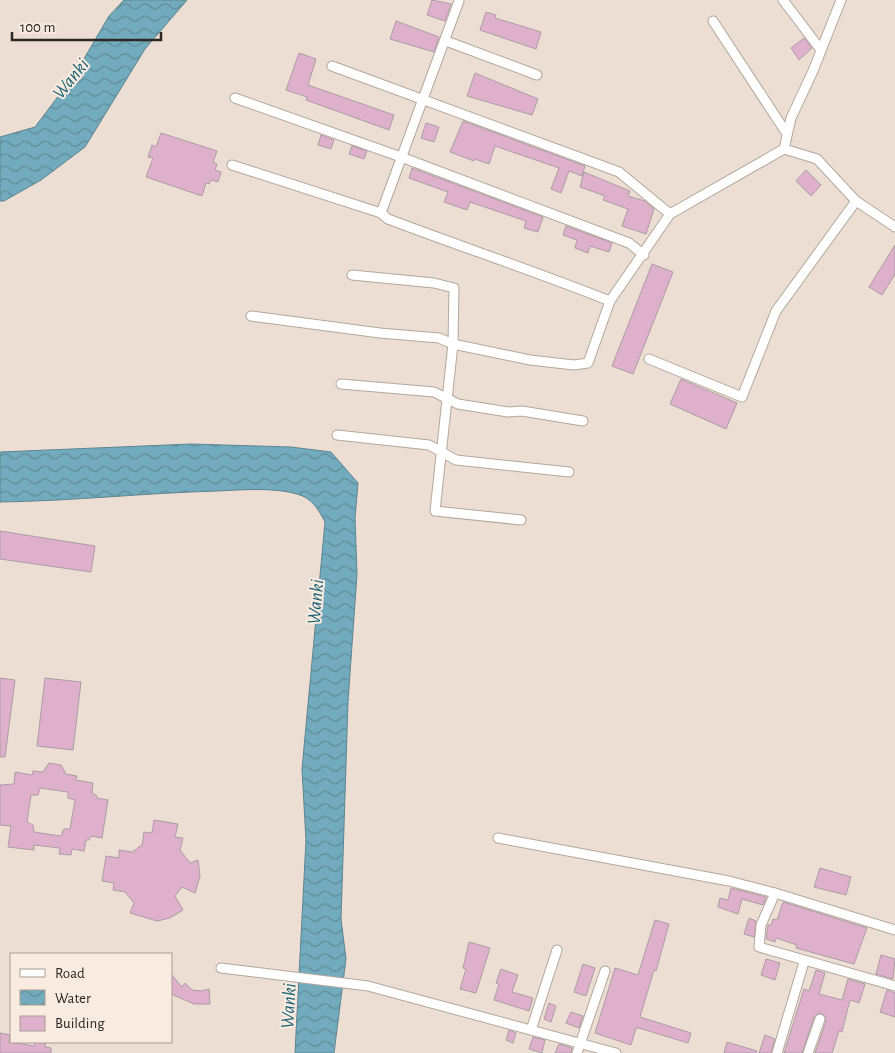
<svg xmlns="http://www.w3.org/2000/svg" width="895" height="1053" font-family="'Alegreya Sans',sans-serif">
<style>
.water{fill:url(#water-waves);stroke:#5e8490}
.building{fill:#deb0cc;stroke:#ac9ca5;fill-rule:evenodd}
.lines{fill:none;stroke-linecap:round;stroke-linejoin:round}
.street-casing{stroke:#b4a79b;stroke-width:11}
.street{stroke:#fff;stroke-width:9}
.labels{text-anchor:middle;dominant-baseline:central;stroke-width:4;stroke-linejoin:round;paint-order:stroke}
.water-label{font-size:19px;font-style:italic;fill:#176175;stroke:#f9ebdf}
</style>
<defs>
<pattern id="water-waves" width="16" height="10" patternUnits="userSpaceOnUse" patternTransform="scale(1.25)"><rect width="16" height="10" fill="#73abbe"/><path d="M0 5q4-4 8 0t8 0" fill="none" stroke="#5f8b9a"/></pattern>
</defs>
<rect width="100%" height="100%" fill="#ecded2"/>
<!-- water -->
<g class="water">
<polygon points="124,0 187,0 145,49 85,147 41,180 4,201 0,201 0,137 35,127 75,74 109,16"/>
<path d="M191 444 291 447 331 452 358 483 355 518 357 574 348 702 341 919 346 959 334 1053H295L306 840 302 769 325 522C318 509 312 498 297 494 272 487 242 490 217 491 144 493 73 501 0 502V452Z"/>
</g>
<!-- building -->
<g class="building">
<polygon points="432,0 451,4 445,21 427,15"/>
<polygon points="486,12 496,15 495,18 541,32 536,49 480,30"/>
<polygon points="396,21 439,37 434,52 390,39"/>
<polygon points="804,38 812,48 799,60 791,48"/>
<polygon points="299,53 316,59 308,85 394,115 389,130 306,100 307,97 286,90"/>
<polygon points="475,73 538,99 532,115 467,96"/>
<polygon points="463,121 585,166 582,176 569,171 561,193 551,189 559,168 495,146 489,164 475,159 474,161 450,152"/>
<polygon points="426,123 439,127 434,142 421,138"/>
<polygon points="161,133 217,151 213,162 217,164 215,170 221,172 218,182 211,180 209,184 206,183 202,196 146,177 153,158 148,157 152,145 156,147"/>
<polygon points="321,135 334,140 331,149 318,145"/>
<polygon points="352,146 367,151 364,159 349,154"/>
<polygon points="412,168 543,217 538,232 524,228 526,221 470,202 467,210 444,202 448,192 409,178"/>
<polygon points="806,170 821,185 811,196 796,181"/>
<polygon points="584,172 630,191 628,196 645,201 654,209 646,234 622,226 628,209 603,200 605,196 580,187"/>
<polygon points="566,226 612,243 609,252 590,246 588,253 575,248 577,240 563,235"/>
<polygon points="895,245 895,274 882,295 869,287"/>
<polygon points="652,264 673,272 633,374 612,366"/>
<polygon points="681,379 737,403 726,429 670,404"/>
<polygon points="0,531 95,546 91,572 0,559"/>
<polygon points="0,678 15,680 5,757 0,757"/>
<polygon points="45,678 81,682 73,750 37,746"/>
<path d="M49 763 61 765 66 774 77 776 76 780 93 783 92 793 96 795 97 798 108 800 102 838 91 836 89 840H86L84 851 72 849 71 855 59 854 60 848 34 845V850L8 847 11 826 0 825V785L14 784 15 772 32 775 33 771 43 772ZM40 788 68 792V798L75 800 70 829H64L61 836 34 832 33 825 27 822 31 795H38Z"/>
<polygon points="154,820 178,824 175,837 183,838 180,850 190,863 198,860 200,876 195,893 182,887 175,896 183,910 170,918 157,921 130,913 134,903 125,892 113,890 114,883 102,881 106,856 119,858 119,850 132,852 142,845 144,832 152,833"/>
<polygon points="820,868 851,877 846,895 814,887"/>
<polygon points="731,888 766,897 763,905 742,899 738,914 718,907 720,898 728,900"/>
<polygon points="783,902 867,928 854,964 796,948 797,945 776,938 775,942 766,939 768,925 771,925 773,919 777,920"/>
<polygon points="749,918 756,921 754,937 744,934"/>
<polygon points="655,920 669,924 656,971 654,970 640,1017 691,1033 688,1043 639,1028 636,1028 631,1045 595,1033 615,968 638,975"/>
<polygon points="469,942 490,948 476,993 460,989 466,969 463,968"/>
<polygon points="881,955 895,959 893,979 876,974"/>
<polygon points="766,959 780,963 775,980 761,975"/>
<polygon points="583,964 595,968 586,996 574,992"/>
<polygon points="501,969 518,975 512,992 533,998 529,1011 494,1000 499,984 496,983"/>
<polygon points="816,970 825,973 819,994 842,1000 848,979 865,984 859,1003 850,1000 842,1032 839,1031 832,1053 815,1053 826,1021 824,1015 819,1013 814,1017 802,1053 784,1053 804,989 809,991"/>
<polygon points="171,974 182,987 185,983 192,990 201,991 209,989 210,1004 194,1004 171,994"/>
<polygon points="887,990 895,993 895,1017 880,1012"/>
<polygon points="549,1003 556,1006 551,1022 544,1019"/>
<polygon points="571,1012 583,1016 579,1028 566,1023"/>
<polygon points="509,1030 516,1033 513,1043 506,1040"/>
<polygon points="0,1033 10,1035 9,1042 34,1046 35,1042 46,1042 45,1047 51,1048 51,1053 0,1053"/>
<polygon points="765,1035 775,1039 771,1053 759,1053"/>
<polygon points="533,1037 545,1040 542,1053 529,1049"/>
<polygon points="727,1042 757,1051 756,1053 724,1053"/>
<polygon points="559,1044 572,1048 571,1053 555,1053"/>
</g>
<g class="lines">
<!-- street casing -->
<g class="street-casing">
<g id="street">
<polyline points="783,0 821,50"/>
<polyline points="841,0 813,71 791,118 784,149 817,159 856,201 895,227"/>
<polyline points="713,21 787,134"/>
<polyline points="446,41 537,75"/>
<polyline points="332,66 619,172 670,214"/>
<polyline points="235,98 401,157 629,243 644,255"/>
<path d="M232 165 381 213 388 219C462 247 537 272 610 301"/>
<polyline points="381,213 459,1"/>
<polyline points="352,275 434,283 454,288 453,344 435,511 521,520"/>
<polyline points="251,316 380,333 439,338 453,344 530,360 574,365 588,363 610,301 670,214 784,149"/>
<polyline points="649,359 742,397 776,311 856,201"/>
<polyline points="341,384 434,392 458,404 508,412 522,411 583,421"/>
<polyline points="337,435 429,445 456,460 569,472"/>
<polyline points="498,838 729,881 775,893 895,930"/>
<polyline points="775,893 761,925 759,947 895,986"/>
<polyline points="221,968 368,986 616,1053"/>
<polyline points="531,1030 557,950"/>
<polyline points="577,1053 605,971"/>
<polyline points="777,1053 804,962"/>
<polyline points="808,1053 820,1019"/>
</g>
</g>
<!-- street -->
<use href="#street" class="street"/>
</g>
<g class="labels">
<!-- water labels -->
<g class="water-label">
<text transform="translate(71 79) rotate(-51)">Wanki</text>
<text transform="translate(316 602) rotate(-85)">Wanki</text>
<text transform="translate(289 1006) rotate(-87)">Wanki</text>
</g>
</g>
<!-- legend -->
<rect x="10" y="953" width="162" height="90" fill="#f9ebdf" stroke="#a79d94"/>
<rect x="20" y="969" width="25" height="8" fill="#ffffff" stroke="#a79d94"/>
<text x="55" y="978" font-size="15" fill="#2d2824">Road</text>
<rect x="20" y="990" width="25" height="15" fill="url(#water-waves)" stroke="#a79d94"/>
<text x="55" y="1003" font-size="15" fill="#2d2824">Water</text>
<rect x="20" y="1016" width="25" height="15" fill="#deb0cc" stroke="#a79d94"/>
<text x="55" y="1028" font-size="15" fill="#2d2824">Building</text>
<!-- scale -->
<path d="M12 32v8h149v-8" fill="none" stroke="#2d2824" stroke-width="2.5"/>
<text x="20" y="32" font-size="15" fill="#2d2824" stroke="#f9ebdf" stroke-width="4" paint-order="stroke">100 m</text>
</svg>
